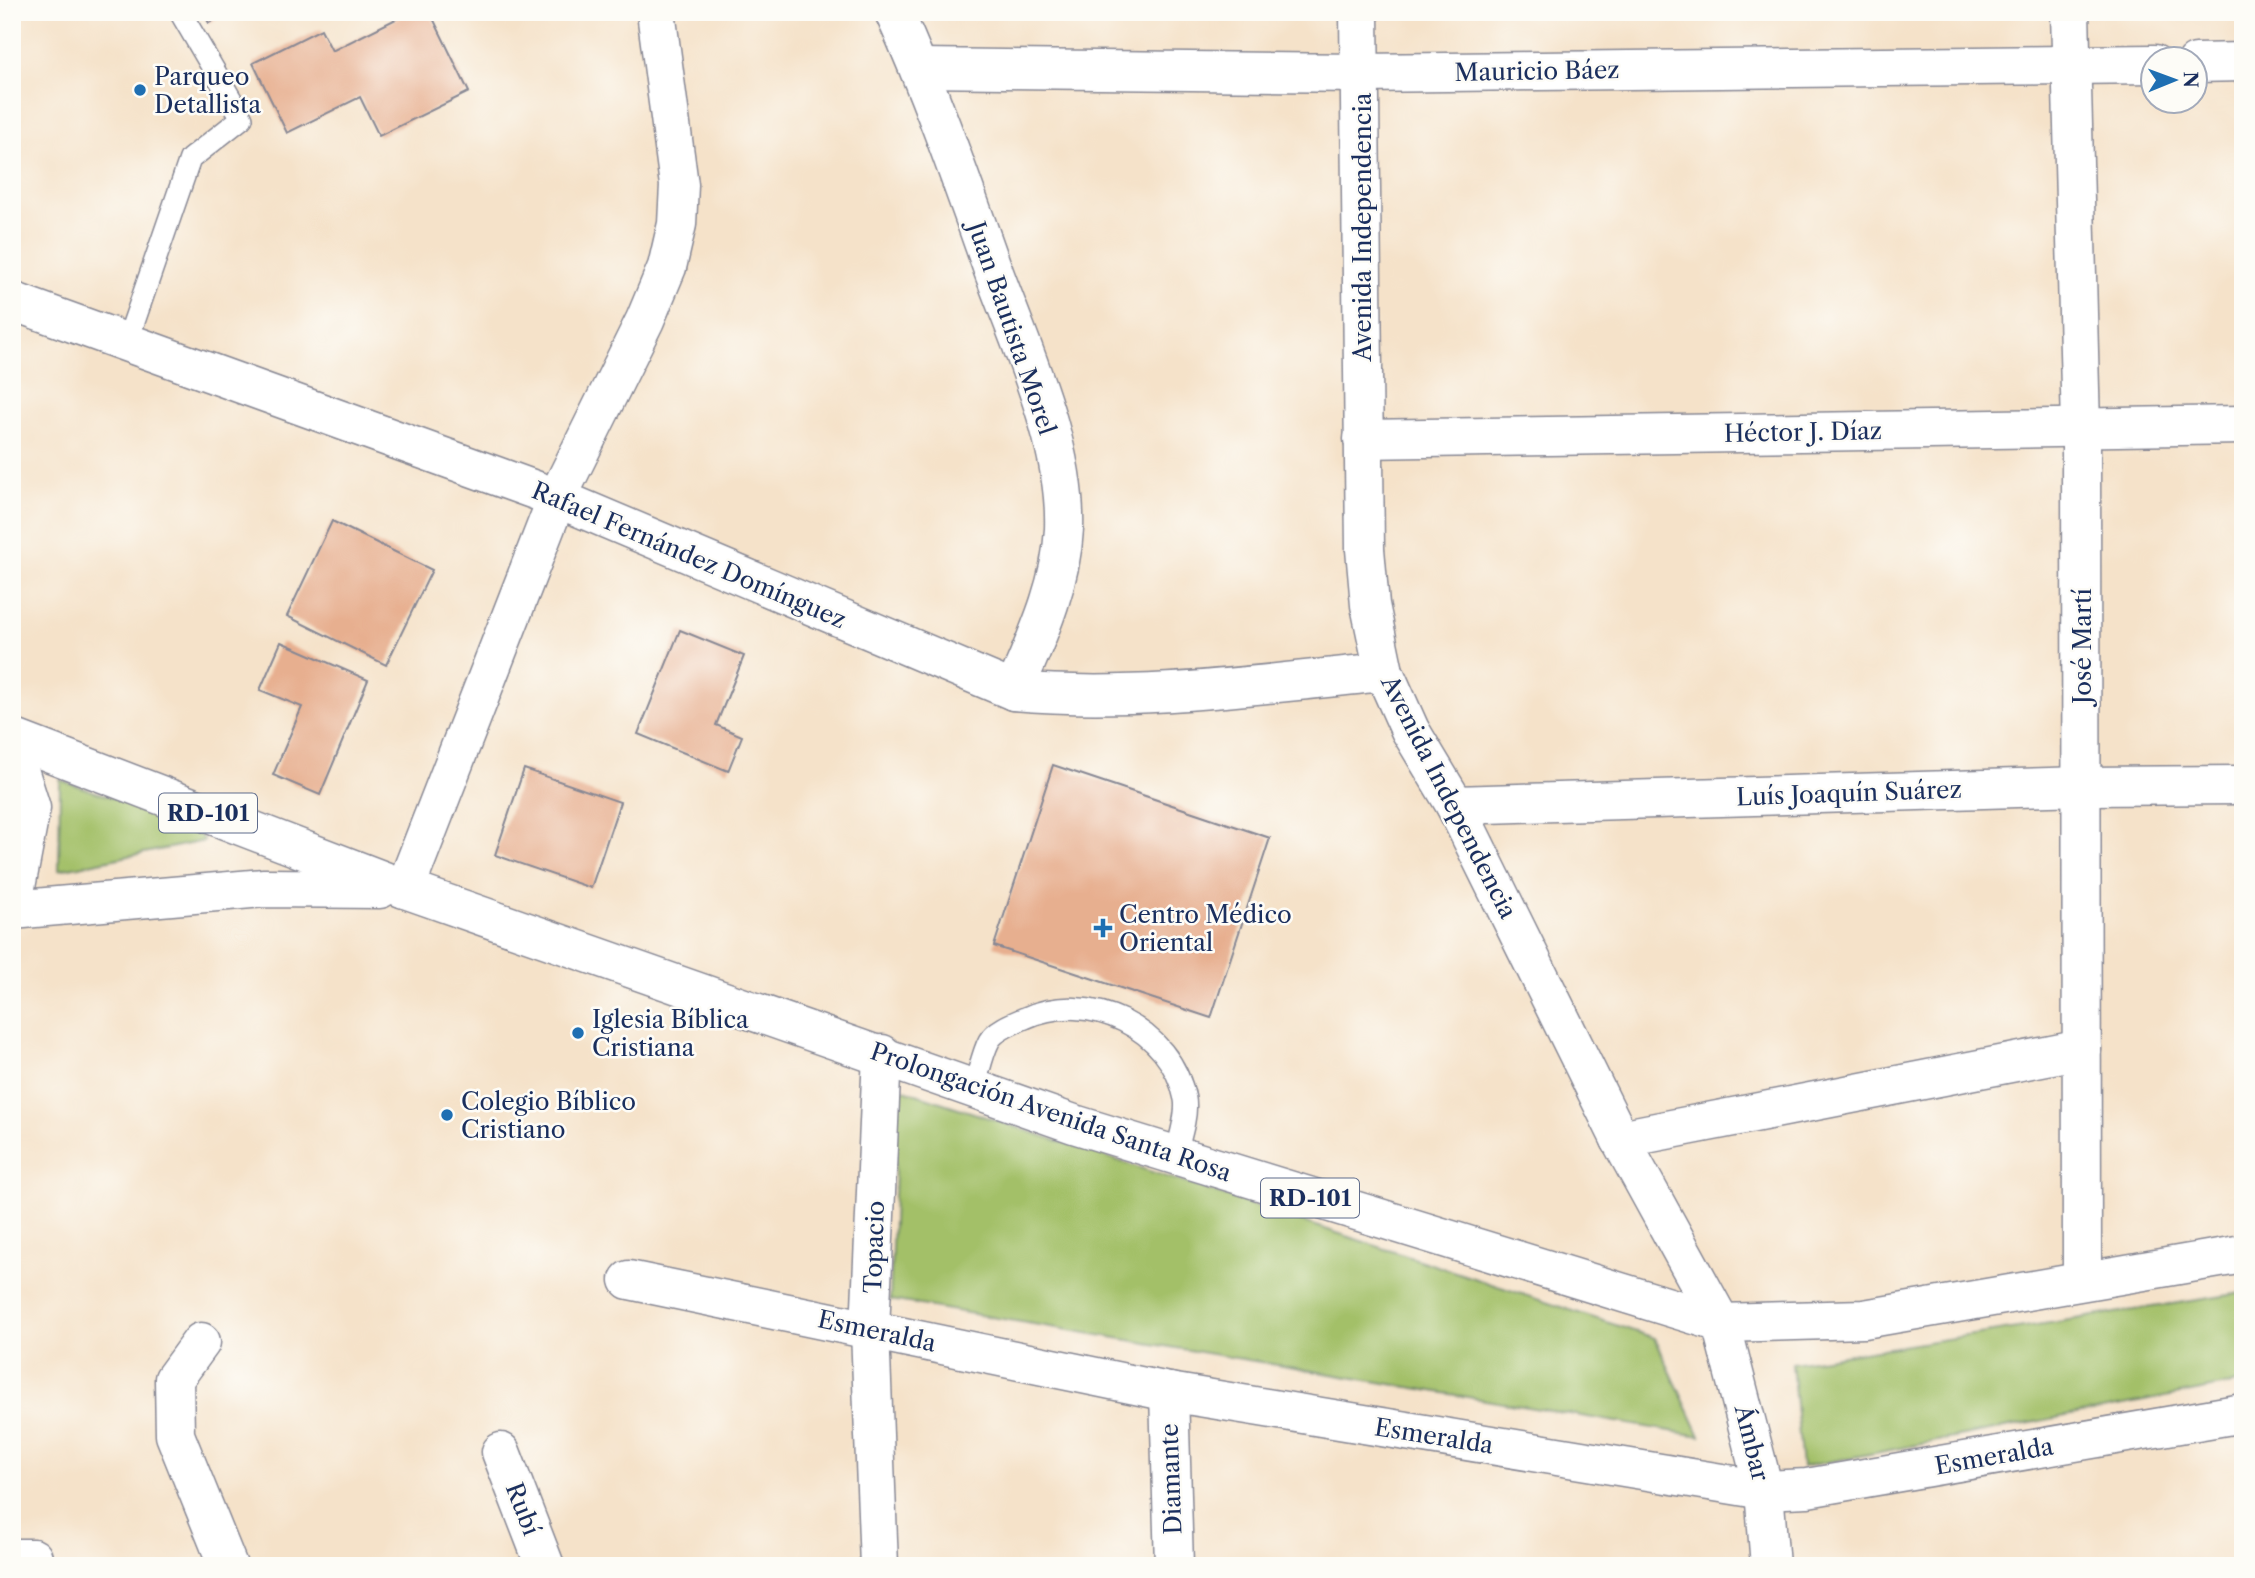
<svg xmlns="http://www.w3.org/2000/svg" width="2255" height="1578" font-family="'Libre Caslon Text',serif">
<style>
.green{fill:#a3c067;stroke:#5f7862;stroke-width:2}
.building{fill:#e7af8f}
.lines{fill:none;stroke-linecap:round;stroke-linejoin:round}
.lane-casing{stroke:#888894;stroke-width:24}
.street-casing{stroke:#888894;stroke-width:41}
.primary-casing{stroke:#888894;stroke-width:41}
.lane{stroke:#fff;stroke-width:21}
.street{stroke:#fff;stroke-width:38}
.primary{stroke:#fff;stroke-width:38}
.poi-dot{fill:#1f6fb2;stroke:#fdfcf7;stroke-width:2.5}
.labels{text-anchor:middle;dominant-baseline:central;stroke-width:5;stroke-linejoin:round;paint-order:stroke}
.shield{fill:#fdfcf7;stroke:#5f6c8c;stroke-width:2}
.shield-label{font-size:23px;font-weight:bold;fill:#1b2f5e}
.street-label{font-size:24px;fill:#1b2f5e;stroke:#fdfcf7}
.poi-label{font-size:24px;fill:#1b2f5e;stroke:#fdfcf7;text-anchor:start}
</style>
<rect width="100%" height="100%" fill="#fdfcf7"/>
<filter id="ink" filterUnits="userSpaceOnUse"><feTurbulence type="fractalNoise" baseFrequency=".0143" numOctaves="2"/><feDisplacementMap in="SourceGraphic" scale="14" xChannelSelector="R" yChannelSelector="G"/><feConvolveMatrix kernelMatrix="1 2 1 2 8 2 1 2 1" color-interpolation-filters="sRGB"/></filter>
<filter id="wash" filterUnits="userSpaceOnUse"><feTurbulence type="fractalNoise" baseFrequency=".00686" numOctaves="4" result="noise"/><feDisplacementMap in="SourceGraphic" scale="28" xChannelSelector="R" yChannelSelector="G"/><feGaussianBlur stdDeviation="1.57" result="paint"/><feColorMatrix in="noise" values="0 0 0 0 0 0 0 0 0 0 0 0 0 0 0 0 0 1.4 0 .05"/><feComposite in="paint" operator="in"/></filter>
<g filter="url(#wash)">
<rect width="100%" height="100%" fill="#f5e2c9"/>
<!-- green -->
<g class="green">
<polygon points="60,780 192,824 204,841 59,870"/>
<polygon points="898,1088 1655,1338 1700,1436 890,1300"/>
<polygon points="2243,1293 2243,1382 1802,1467 1792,1363"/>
</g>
<g id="blocks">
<!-- building -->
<g class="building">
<polygon points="203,12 227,12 209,23"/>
<polygon points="410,12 430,12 469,92 379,136 360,97 287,133 253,63 321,29 332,51"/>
<polygon points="332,521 432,570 386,665 287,616"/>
<polygon points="680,630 744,656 716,725 742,736 728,771 638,734"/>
<polygon points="281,642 368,680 320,795 273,775 302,707 260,690"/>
<polygon points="1053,765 1270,838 1211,1018 994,946"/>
<polygon points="524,769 620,802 591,888 495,855"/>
</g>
</g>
</g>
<g filter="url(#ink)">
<use href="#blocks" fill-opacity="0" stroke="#888894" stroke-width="2"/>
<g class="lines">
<!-- lane casing -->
<g class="lane-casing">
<g id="lane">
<polyline points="127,342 190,159 242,118 180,12"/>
<path d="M974 1087C979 1073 982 1054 989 1041 995 1030 1013 1023 1025 1018 1089 989 1171 1028 1185 1099 1188 1115 1179 1141 1175 1157"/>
</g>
</g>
<!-- street casing -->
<g class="street-casing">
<g id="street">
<path d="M894 12C932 96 962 183 993 270 1022 349 1067 444 1064 529 1061 587 1036 639 1014 691"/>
<polyline points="1359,12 1365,549 1370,605 1384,672 1410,730 1455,805 1620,1139 1721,1323 1764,1490 1770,1566"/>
<polyline points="2070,12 2081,427 2082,1279"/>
<polyline points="2196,63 2243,62"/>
<polyline points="920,68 1361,73 2154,64"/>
<path d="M12 301 557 498 1014 691C1138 702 1261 684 1384 672"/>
<polyline points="1363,439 2243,425"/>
<polyline points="1455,805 2083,786 2243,785"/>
<polyline points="405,889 557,498 645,320 667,267 677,224 679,185 656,12"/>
<polyline points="1620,1139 2082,1049"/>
<polyline points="629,1280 1169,1392 1764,1490 1807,1488 2243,1413"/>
<polyline points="201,1342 174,1379 175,1435 228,1566"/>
<polyline points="1169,1392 1174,1566"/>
<polyline points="501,1452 545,1566"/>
<polyline points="12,1558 33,1558"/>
<polyline points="879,1566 870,1330 882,1054"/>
</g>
</g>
<!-- primary casing -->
<g class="primary-casing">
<g id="primary">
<polyline points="12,738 405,889 1074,1124 1721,1323 1864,1319 2243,1254"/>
<polyline points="12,748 31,808 12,908"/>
<polyline points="12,910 264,888 380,889"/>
</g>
</g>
<!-- lane -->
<use href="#lane" class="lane"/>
<!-- street -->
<use href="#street" class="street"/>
<!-- primary -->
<use href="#primary" class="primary"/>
</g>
</g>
<!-- markers -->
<g class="poi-dot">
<circle cx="140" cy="90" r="7"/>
<path d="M1099.5 917.5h7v7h7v7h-7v7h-7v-7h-7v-7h7z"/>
<circle cx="578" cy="1033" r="7"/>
<circle cx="447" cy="1115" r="7"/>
</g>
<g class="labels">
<!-- shield labels -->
<g class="shield">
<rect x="159" y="793.5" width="98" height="39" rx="5"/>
<rect x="1261" y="1178.5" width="98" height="39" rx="5"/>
</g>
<g class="shield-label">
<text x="208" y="813">RD-101</text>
<text x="1310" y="1198">RD-101</text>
</g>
<!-- street labels -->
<g class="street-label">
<text transform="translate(1537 71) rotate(-1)">Mauricio Báez</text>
<text transform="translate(1362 227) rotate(-90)">Avenida Independencia</text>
<text transform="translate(1012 328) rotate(71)">Juan Bautista Morel</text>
<text transform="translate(1803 432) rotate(-1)">Héctor J. Díaz</text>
<text transform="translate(689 555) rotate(23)">Rafael Fernández Domínguez</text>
<text transform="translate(2082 646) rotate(-90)">José Martí</text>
<text transform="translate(1849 793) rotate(-2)">Luís Joaquín Suárez</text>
<text transform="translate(1449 797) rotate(63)">Avenida Independencia</text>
<text transform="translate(1051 1112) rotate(19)">Prolongación Avenida Santa Rosa</text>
<text transform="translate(874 1247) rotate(-88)">Topacio</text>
<text transform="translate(877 1331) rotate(12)">Esmeralda</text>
<text transform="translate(1434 1436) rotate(9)">Esmeralda</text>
<text transform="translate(1752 1443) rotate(76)">Ámbar</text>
<text transform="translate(1994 1456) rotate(-10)">Esmeralda</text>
<text transform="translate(1171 1479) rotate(-92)">Diamante</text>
<text transform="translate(523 1509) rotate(69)">Rubí</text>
</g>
<!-- poi labels -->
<g class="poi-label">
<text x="154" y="76">Parqueo<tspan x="154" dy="28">Detallista</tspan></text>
<text x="1119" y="914">Centro Médico<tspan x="1119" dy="28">Oriental</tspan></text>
<text x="592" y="1019">Iglesia Bíblica<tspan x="592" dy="28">Cristiana</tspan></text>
<text x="461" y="1101">Colegio Bíblico<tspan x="461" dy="28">Cristiano</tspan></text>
</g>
</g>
<!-- margin -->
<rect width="2255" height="1578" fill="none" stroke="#fdfcf7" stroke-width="42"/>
<!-- north arrow -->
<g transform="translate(2174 80) rotate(89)"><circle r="33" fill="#fdfcf7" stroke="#a3aaba" stroke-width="2"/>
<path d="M0-5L12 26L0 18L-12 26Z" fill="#1f6fb2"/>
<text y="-10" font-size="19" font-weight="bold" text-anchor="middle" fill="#1b2f5e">N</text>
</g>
</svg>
